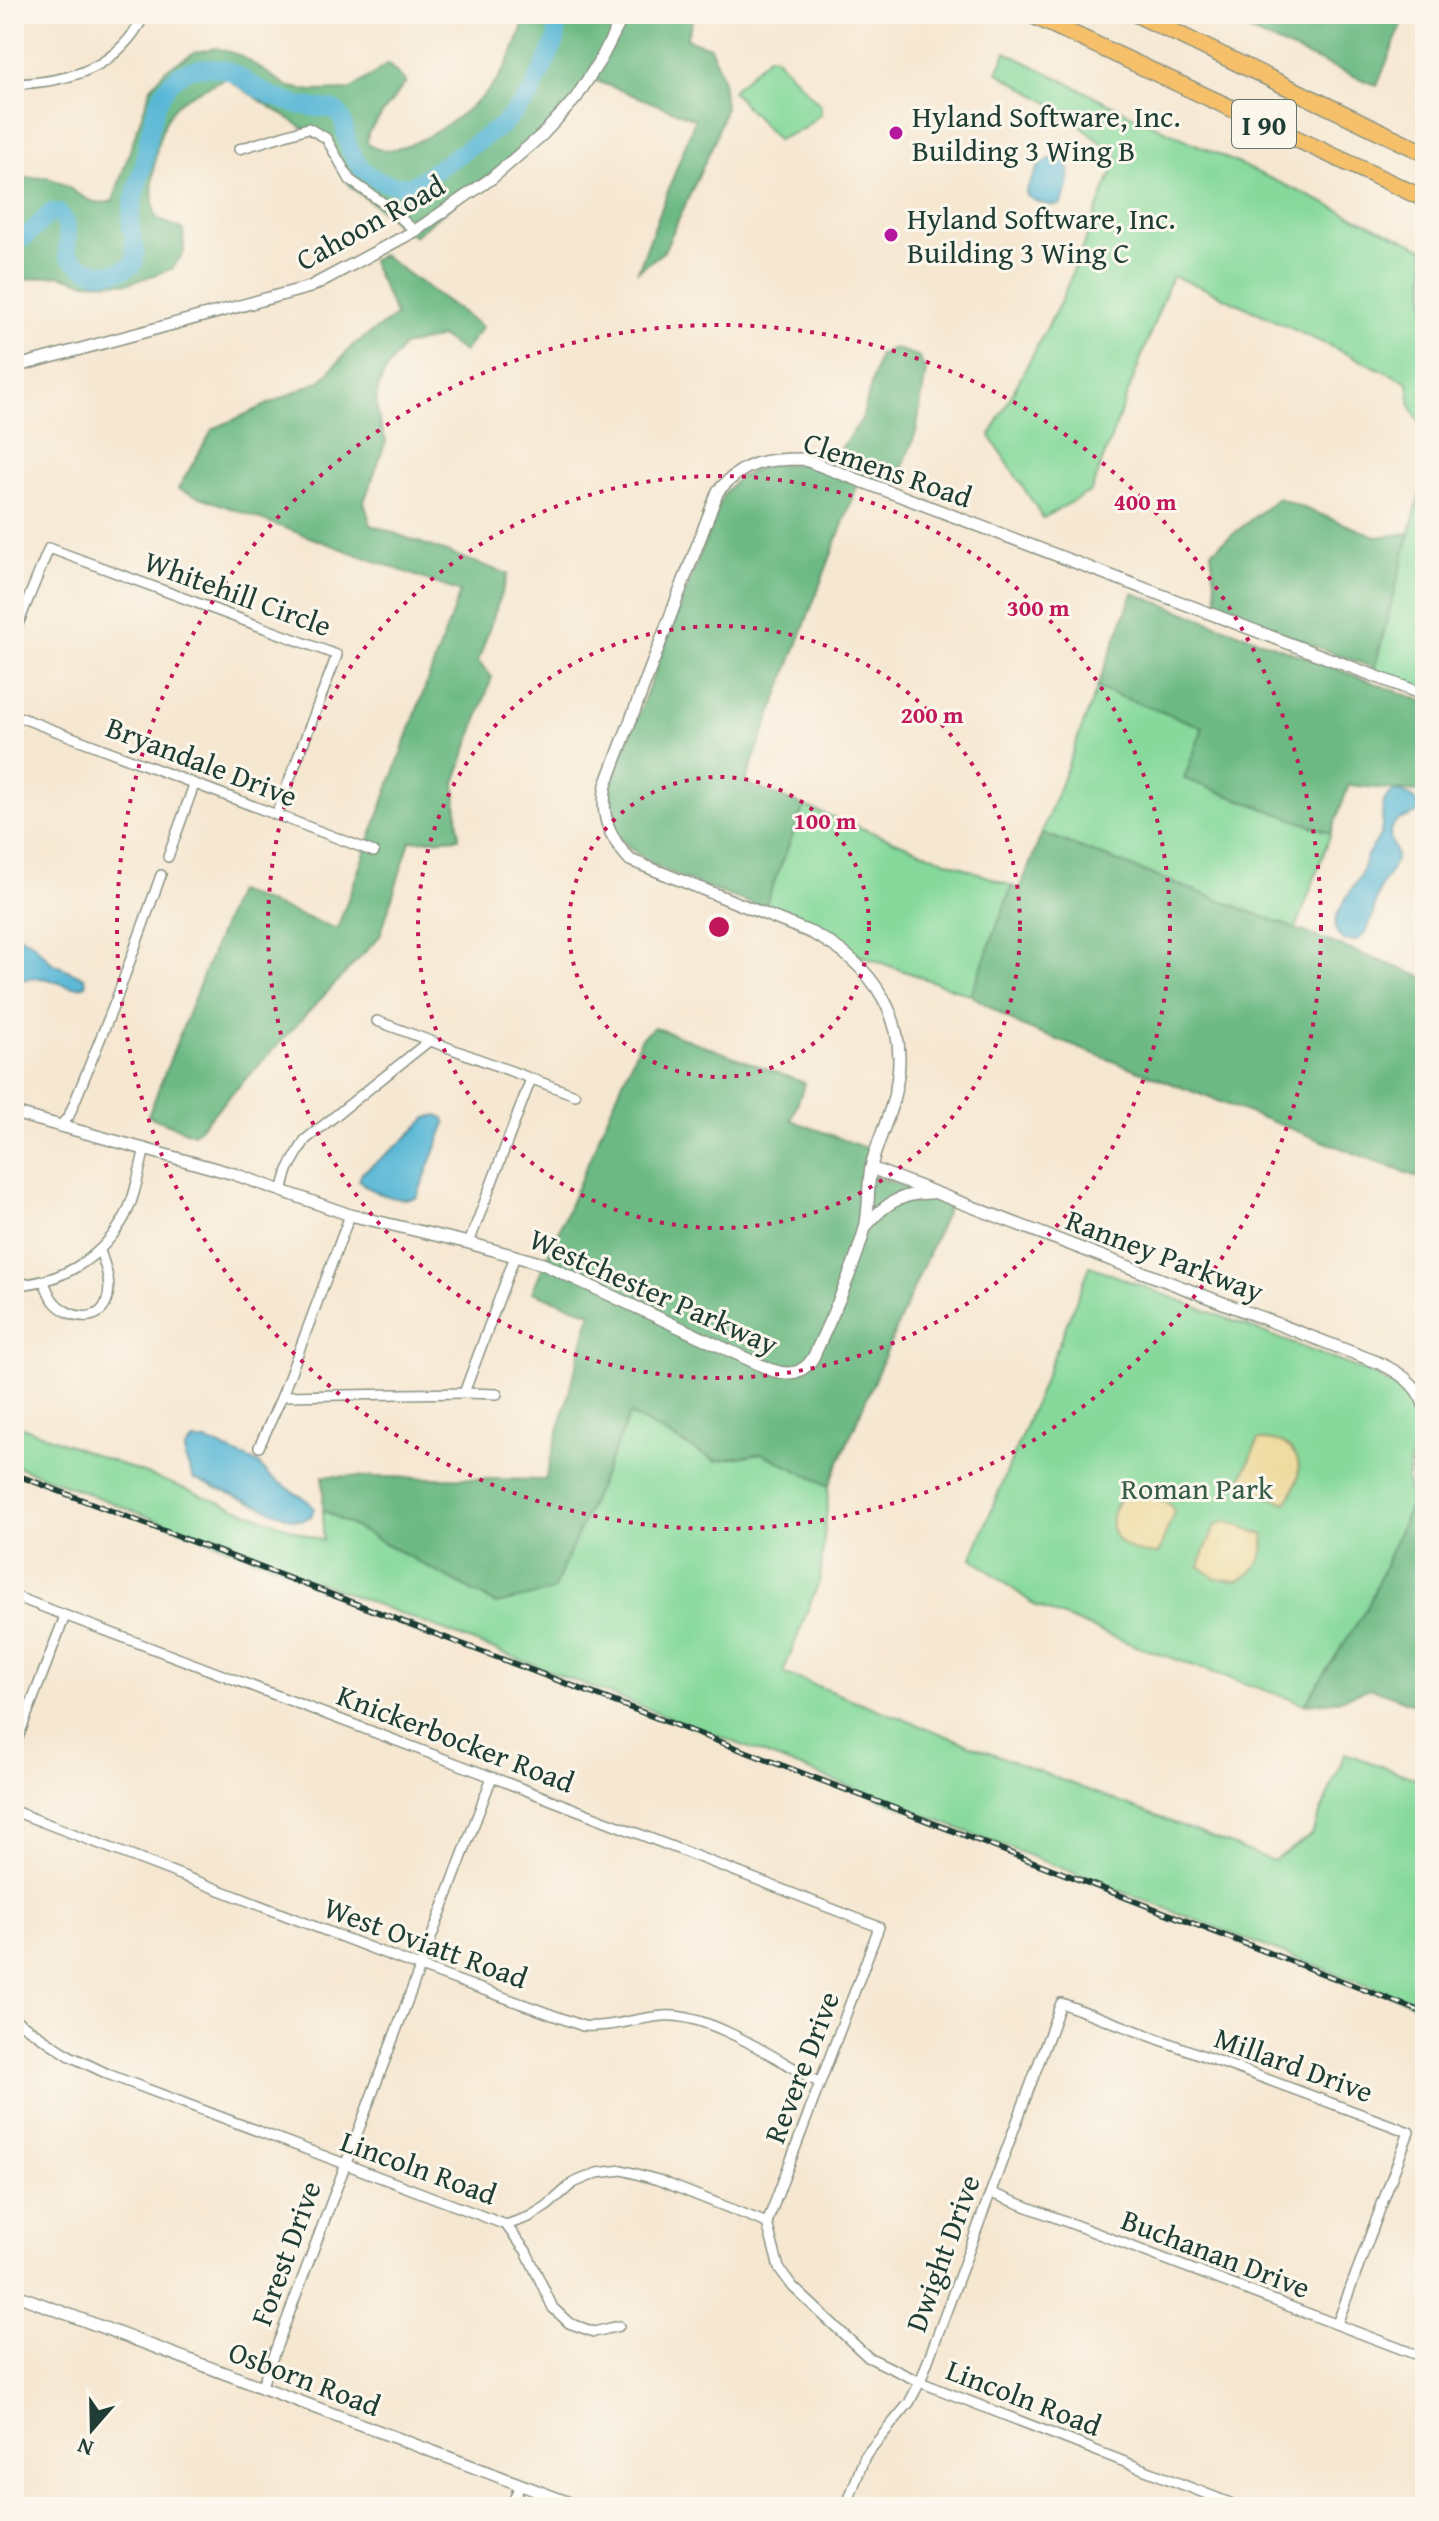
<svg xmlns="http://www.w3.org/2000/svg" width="1439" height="2521" font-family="'Gentium Book Plus',serif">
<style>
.green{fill:#86d99b;stroke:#528b68;stroke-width:2}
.forest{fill:#6cb983;stroke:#467b5c;stroke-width:2}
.sand{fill:#eeda9e;stroke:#868c69;stroke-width:2}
.water{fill:#58b7d6;stroke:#3c7a85;stroke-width:2}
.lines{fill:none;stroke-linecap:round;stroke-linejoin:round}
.river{stroke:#58b7d6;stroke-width:18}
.minor-casing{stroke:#8a9282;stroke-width:12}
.tertiary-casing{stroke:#8a9282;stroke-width:14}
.motorway-casing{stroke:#8a9282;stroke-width:19}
.minor{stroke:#fff;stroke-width:9}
.tertiary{stroke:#fff;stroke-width:11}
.motorway{stroke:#f6c06b;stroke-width:16}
.rail-casing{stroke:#1f3d34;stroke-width:6}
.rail{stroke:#fbf7ec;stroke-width:3;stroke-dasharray:9;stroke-linecap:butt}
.ring{fill:none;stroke:#c2185b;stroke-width:4;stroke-dasharray:4 8}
.poi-dot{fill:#b5179e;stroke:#fbf7ec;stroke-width:3}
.labels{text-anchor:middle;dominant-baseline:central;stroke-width:6;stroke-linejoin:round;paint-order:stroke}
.shield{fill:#fbf7ec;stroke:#61756b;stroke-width:2}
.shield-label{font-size:28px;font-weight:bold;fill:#1f3d34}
.poi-label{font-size:30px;fill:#1f3d34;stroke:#fbf7ec;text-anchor:start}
.street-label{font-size:30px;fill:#1f3d34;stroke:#fbf7ec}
.park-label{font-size:30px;fill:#345c49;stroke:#fbf7ec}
.centre{fill:#c2185b;stroke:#fbf7ec;stroke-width:4}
.ring-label{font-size:24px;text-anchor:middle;font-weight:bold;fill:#c2185b;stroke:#fbf7ec;stroke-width:6;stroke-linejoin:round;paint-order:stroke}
</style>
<rect width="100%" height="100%" fill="#fbf7ec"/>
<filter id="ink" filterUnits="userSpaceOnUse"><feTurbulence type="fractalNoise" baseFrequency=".0125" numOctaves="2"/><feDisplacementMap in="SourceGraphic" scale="16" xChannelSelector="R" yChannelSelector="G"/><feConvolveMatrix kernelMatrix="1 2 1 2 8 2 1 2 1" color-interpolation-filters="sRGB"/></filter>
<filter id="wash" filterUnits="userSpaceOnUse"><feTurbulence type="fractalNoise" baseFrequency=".006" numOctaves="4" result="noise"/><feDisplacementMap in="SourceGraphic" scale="32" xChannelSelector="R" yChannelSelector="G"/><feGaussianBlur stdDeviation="1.8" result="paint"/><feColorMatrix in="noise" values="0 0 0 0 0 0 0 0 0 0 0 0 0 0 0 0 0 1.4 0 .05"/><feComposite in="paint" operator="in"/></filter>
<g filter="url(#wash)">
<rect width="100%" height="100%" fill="#f6e7d1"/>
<!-- green -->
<g class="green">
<polygon points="1006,52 1134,116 1425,249 1425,432 1411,407 1408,382 1204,288 1172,276 1091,491 1043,518 990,436 1062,299 1118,157 1063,111 997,72"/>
<polygon points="769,56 775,57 821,106 821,113 803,129 777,140 732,91"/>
<polygon points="1425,475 1425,695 1373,675"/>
<polygon points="1097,688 1203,727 1185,779 1331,833 1296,929 1042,833"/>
<polygon points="804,806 1012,886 971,995 856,954 825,931 764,908"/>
<polygon points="1090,1266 1372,1374 1405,1394 1411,1407 1416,1431 1407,1480 1411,1504 1368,1606 1305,1704 1136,1646 1036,1606 972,1558"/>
<polygon points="630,1414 715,1461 762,1453 829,1486 820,1579 783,1673 1273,1861 1312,1834 1345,1753 1425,1782 1425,2008 14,1465 14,1424 323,1541 323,1510 496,1604 553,1590"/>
</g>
<!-- forest -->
<g class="forest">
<path d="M526 14H695L686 39 710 47 722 77 725 109 715 140 664 251 638 271 695 119 594 80 571 109 414 236 350 186 324 141 225 78C211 86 193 92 181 101 155 121 147 189 156 218L183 230 184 252 172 269 130 283 83 282 58 275 14 281V179C24 179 37 176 47 178 73 183 84 210 113 201L151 88 165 70 195 52 217 48 241 56 289 87 312 91 350 90 388 64 406 82 368 133 367 143C371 145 374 148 378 149 410 157 477 107 495 83 510 63 520 38 526 14Z"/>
<polygon points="1215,14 1406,14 1377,86 1214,16"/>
<path d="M382 255 482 327 464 352 441 337 403 346C376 384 368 395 386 441L364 502 371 525 508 574 478 662 492 677 455 783 459 838 410 841 380 936 194 1134 148 1116 236 891 337 929 460 592 178 489 213 429 322 380 353 345 396 316 371 261Z"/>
<polygon points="893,348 918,356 926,371 916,432 895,488 830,464 862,419 879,355"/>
<path d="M768 464H803L858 484 745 783 804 806 764 908C724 893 633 868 613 828 607 814 610 799 611 785L723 495 738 478Z"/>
<polygon points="1278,498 1378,537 1410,533 1374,668 1219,611 1211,552"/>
<polygon points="1133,593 1425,702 1425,793 1349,785 1331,833 1184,779 1203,727 1097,688"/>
<polygon points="1042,833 1425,978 1425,1180 1021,1026 971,995 1012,886 1020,889"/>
<polygon points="654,1027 805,1083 791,1120 871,1150 865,1173 950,1203 829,1486 762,1453 715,1461 630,1414 553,1591 496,1604 323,1510 323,1476 545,1480 591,1313 532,1292 642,1037"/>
<polygon points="1411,1504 1425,1525 1425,1708 1371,1688 1334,1701 1305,1704 1368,1606"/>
</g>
<!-- sand -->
<g class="sand">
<path d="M1258 1440C1303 1439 1308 1470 1286 1503L1244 1487 1241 1480Z"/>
<path d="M1129 1489 1170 1504 1174 1512 1158 1554C1114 1556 1095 1520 1129 1489Z"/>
<path d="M1226 1521 1264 1535C1266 1555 1257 1572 1238 1581L1215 1578 1199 1566 1215 1526Z"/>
</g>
<!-- water -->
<g class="water">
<path d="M1052 158 1066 161C1073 174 1068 193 1060 205 1047 207 1037 203 1027 196L1026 191 1039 166Z"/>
<path d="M1394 791C1406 793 1415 795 1419 808L1417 813C1407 819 1397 817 1391 828 1387 838 1396 847 1396 857 1395 867 1387 876 1382 884 1373 900 1375 929 1358 939 1352 942 1346 942 1341 938 1324 922 1351 893 1359 878 1363 871 1364 863 1367 855 1371 848 1377 842 1380 835 1387 819 1375 802 1394 791Z"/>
<path d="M18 935 32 942 52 963 85 978 86 985C71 992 56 979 41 978 31 978 24 981 14 979V938Z"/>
<path d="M437 1115 444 1118 446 1123 417 1197C400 1203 371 1193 359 1180L362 1173 402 1142 427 1118Z"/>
<polygon points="193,1441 206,1441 258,1463 268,1475 308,1501 314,1508 311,1516 303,1520 293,1519 194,1479 185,1459 185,1448"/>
</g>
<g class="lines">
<!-- river -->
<path class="river" d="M14 240 26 237 51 212 59 213C70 226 68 238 67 254 85 274 111 279 134 264 138 249 131 237 131 222 130 203 140 181 144 162 152 117 159 57 221 69 234 71 248 83 259 89 276 99 296 106 316 108 324 108 333 107 339 114 346 123 345 139 350 149 360 176 385 188 413 185L501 126 530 96 556 41 557 25 548 14"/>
</g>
</g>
<g filter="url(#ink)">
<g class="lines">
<!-- minor casing -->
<g class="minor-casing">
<g id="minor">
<path d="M14 84C71 82 118 68 145 14"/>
<polyline points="239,149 308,128 326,138 350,180 386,205 415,231"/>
<polyline points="14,634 49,548 337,655 276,815"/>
<polyline points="14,715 374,852"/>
<polyline points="168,857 194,785"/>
<polyline points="377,1021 575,1095"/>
<polyline points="60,1126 69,1116 116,1000 161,875"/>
<polyline points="282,1191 288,1170 305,1140 429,1041"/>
<polyline points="469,1243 531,1079"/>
<path d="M44 1282C47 1288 49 1295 53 1300 67 1319 103 1326 108 1296 111 1281 105 1265 100 1251"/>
<path d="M14 1285C60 1283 99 1260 123 1220 135 1199 139 1171 145 1148"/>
<polyline points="464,1393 497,1394"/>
<polyline points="282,1396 350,1215"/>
<polyline points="259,1447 282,1396 464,1393 515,1256"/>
<polyline points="14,1596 492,1777 879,1927 767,2223"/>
<polyline points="14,1748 65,1616"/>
<path d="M14 1811 420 1967 583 2026C613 2028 634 2018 663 2016 709 2012 779 2061 820 2083"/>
<polyline points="14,2019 70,2056 110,2075 506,2225 529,2217 547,2206 573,2183 597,2173 622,2170 658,2180 767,2223"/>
<polyline points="991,2193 1425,2358"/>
<polyline points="767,2223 779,2268 793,2287 868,2357 920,2382 1240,2507"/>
<polyline points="506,2225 526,2251 553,2308 569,2323 594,2332 619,2326"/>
<polyline points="261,2388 492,1777"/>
<polyline points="511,2507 520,2485"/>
<polyline points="846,2507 865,2456 909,2403 920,2382 1061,2003 1409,2132 1337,2324"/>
</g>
</g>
<!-- tertiary casing -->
<g class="tertiary-casing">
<g id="tertiary">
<polyline points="14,367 310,287 415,231 492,178 543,134 576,98 602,57 624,14"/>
<path d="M14 1113 234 1174 350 1215 469 1243 543 1264 769 1369C787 1376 802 1375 813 1358 832 1316 853 1272 865 1228 870 1208 867 1187 871 1167 877 1141 890 1118 895 1092 912 1021 873 964 812 933L630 860C609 837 600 816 606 785L718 491C745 461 765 459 803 459L1425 695"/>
<path d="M871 1168 1377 1362C1399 1372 1417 1383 1425 1407"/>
<path d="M868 1224C885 1203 903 1193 931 1193"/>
<polyline points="1425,1455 1422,1481 1425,1495"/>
<polyline points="14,2294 580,2507"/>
</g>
</g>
<!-- motorway casing -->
<g class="motorway-casing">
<g id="motorway">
<polyline points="1030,14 1425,199"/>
<polyline points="1136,14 1425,153"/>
</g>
</g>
<!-- minor -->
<use href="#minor" class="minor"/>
<!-- tertiary -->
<use href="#tertiary" class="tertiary"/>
<!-- motorway -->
<use href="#motorway" class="motorway"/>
<!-- rail casing -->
<g class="rail-casing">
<polyline id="rail" points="14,1474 873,1800 1425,2013"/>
</g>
<!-- rail -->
<use href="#rail" class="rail"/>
</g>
</g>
<!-- distance rings -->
<g class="ring">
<circle cx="719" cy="927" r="150"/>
<circle cx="719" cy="927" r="301"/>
<circle cx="719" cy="927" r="451"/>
<circle cx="719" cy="927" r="602"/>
</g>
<!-- markers -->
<g class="poi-dot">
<circle cx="896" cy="133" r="8"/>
<circle cx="891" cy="235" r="8"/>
</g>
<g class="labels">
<!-- shield labels -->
<rect class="shield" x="1232" y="100" width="64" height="48" rx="6"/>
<g class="shield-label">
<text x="1264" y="124">I 90</text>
</g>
<!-- poi labels -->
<g class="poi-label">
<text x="912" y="116">Hyland Software, Inc.<tspan x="912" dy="34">Building 3 Wing B</tspan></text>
<text x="907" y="218">Hyland Software, Inc.<tspan x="907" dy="34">Building 3 Wing C</tspan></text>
</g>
<!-- street labels -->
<g class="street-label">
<text transform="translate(370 222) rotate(-29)">Cahoon Road</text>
<text transform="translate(888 469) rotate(19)">Clemens Road</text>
<text transform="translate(238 593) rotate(20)">Whitehill Circle</text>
<text transform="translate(202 761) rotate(21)">Bryandale Drive</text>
<text transform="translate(1165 1255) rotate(21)">Ranney Parkway</text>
<text transform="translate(654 1291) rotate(24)">Westchester Parkway</text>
<text transform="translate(456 1738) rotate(21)">Knickerbocker Road</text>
<text transform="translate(426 1942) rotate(20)">West Oviatt Road</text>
<text transform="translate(1294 2064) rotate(20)">Millard Drive</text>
<text transform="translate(801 2067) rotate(-69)">Revere Drive</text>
<text transform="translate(419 2167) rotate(20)">Lincoln Road</text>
<text transform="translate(285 2253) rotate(-70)">Forest Drive</text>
<text transform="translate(942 2253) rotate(-70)">Dwight Drive</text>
<text transform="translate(1216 2253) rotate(21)">Buchanan Drive</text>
<text transform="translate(305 2378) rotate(21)">Osborn Road</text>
<text transform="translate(1024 2397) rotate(21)">Lincoln Road</text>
</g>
<!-- park labels -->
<g class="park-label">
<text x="1197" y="1488">Roman Park</text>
</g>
</g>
<circle cx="719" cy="927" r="12" class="centre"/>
<g class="ring-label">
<text x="1145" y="510">400 m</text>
<text x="1038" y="616">300 m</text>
<text x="932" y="723">200 m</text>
<text x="825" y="829">100 m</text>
</g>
<!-- margin -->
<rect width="1439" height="2521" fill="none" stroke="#fbf7ec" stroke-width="48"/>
<!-- north arrow -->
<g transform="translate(92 2429) rotate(200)" stroke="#fbf7ec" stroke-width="6" paint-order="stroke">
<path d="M0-6L14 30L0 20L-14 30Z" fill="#1f3d34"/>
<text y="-12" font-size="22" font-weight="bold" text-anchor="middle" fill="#1f3d34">N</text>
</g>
</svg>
